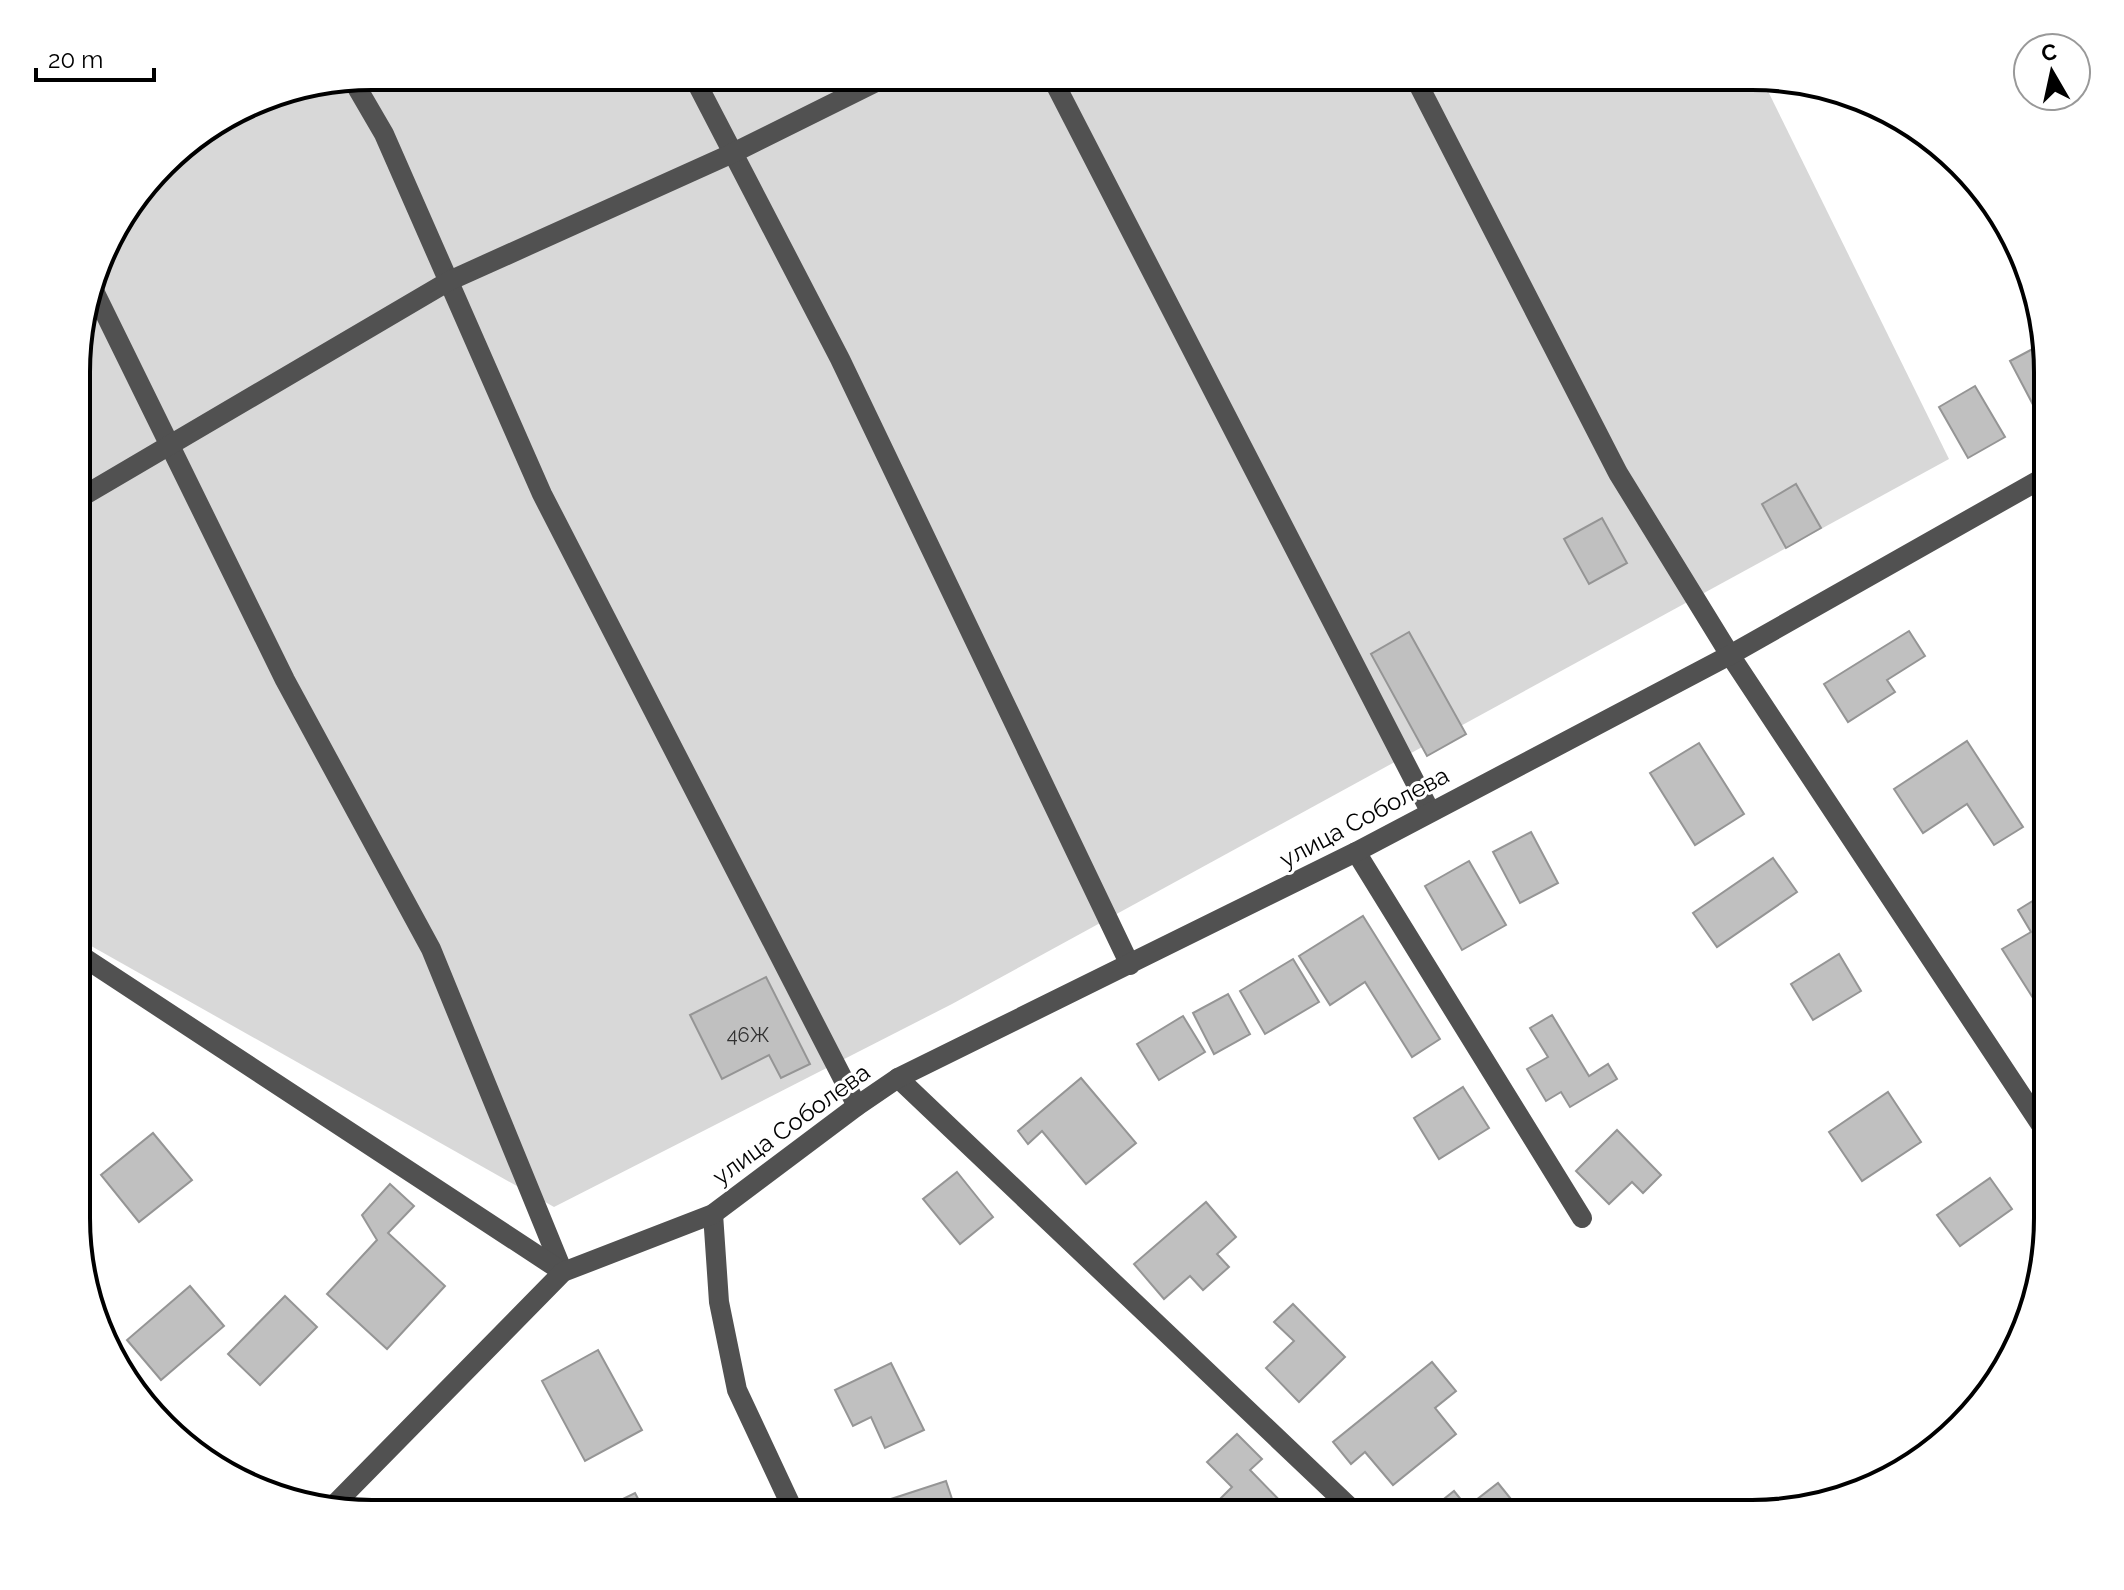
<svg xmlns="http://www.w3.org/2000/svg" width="2124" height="1590" font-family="Raleway,sans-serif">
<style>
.green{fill:#d8d8d8}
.building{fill:#c0c0c0;stroke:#959595;stroke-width:2}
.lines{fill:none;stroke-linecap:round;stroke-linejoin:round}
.minor{stroke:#515151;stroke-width:20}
.labels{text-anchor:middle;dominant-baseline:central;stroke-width:6;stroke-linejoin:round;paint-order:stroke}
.number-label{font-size:20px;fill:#303030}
.street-label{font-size:24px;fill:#000;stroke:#fff}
.rim{fill:none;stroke:#000;stroke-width:4}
</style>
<rect width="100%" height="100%" fill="#fff"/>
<!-- green -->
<polygon class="green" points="372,76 1761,77 1949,459 952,1004 554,1207 77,938 79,333 115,224 177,149 276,92"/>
<!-- building -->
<g class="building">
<polygon points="2042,344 2048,372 2048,411 2039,416 2010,361"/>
<polygon points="1975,386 2005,437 1968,458 1939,407"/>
<polygon points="1796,484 1821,528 1786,548 1762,504"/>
<polygon points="1602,518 1627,563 1589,584 1564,539"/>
<polygon points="1909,631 1925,656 1887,680 1895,692 1848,722 1824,684"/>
<polygon points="1409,632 1466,734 1427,756 1371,654"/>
<polygon points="1967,741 2023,827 1994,845 1967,804 1923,833 1894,789"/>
<polygon points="1699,743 1744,814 1695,845 1650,773"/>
<polygon points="1531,832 1558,883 1520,903 1493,852"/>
<polygon points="1773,858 1797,892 1717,947 1693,913"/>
<polygon points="1469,861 1506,925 1462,950 1425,886"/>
<polygon points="2047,892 2048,990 2033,998 2002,949 2031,932 2018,910"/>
<polygon points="1363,916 1440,1039 1412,1057 1365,982 1330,1005 1299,956"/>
<polygon points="1839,954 1861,991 1813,1020 1791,984"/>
<polygon points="1293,959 1319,1002 1265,1034 1240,991"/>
<polygon points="766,977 810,1064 781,1078 769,1055 722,1079 690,1015"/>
<polygon points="1228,994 1250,1034 1214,1054 1193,1013"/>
<polygon points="1552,1015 1589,1076 1608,1064 1617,1079 1570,1107 1561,1092 1546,1101 1527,1069 1548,1057 1530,1028"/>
<polygon points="1183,1016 1205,1052 1159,1080 1137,1044"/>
<polygon points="1081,1078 1136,1143 1086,1184 1042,1131 1028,1144 1018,1131"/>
<polygon points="1463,1087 1489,1128 1439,1159 1414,1118"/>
<polygon points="1888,1092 1921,1142 1862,1181 1829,1132"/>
<polygon points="1617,1130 1661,1175 1643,1193 1632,1182 1609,1204 1576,1171"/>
<polygon points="153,1133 192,1180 139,1222 101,1175"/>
<polygon points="957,1172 993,1217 960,1244 923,1199"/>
<polygon points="1990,1178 2012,1209 1960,1246 1937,1215"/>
<polygon points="390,1184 414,1206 388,1233 445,1286 387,1349 327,1294 377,1240 362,1215"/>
<polygon points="1206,1202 1236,1237 1217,1254 1229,1267 1203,1290 1190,1276 1164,1299 1134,1264"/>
<polygon points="190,1286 224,1326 161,1380 127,1340"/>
<polygon points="285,1296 317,1327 260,1385 228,1354"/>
<polygon points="1293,1304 1345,1357 1299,1402 1266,1368 1294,1341 1274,1322"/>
<polygon points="598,1350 642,1430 585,1461 542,1381"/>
<polygon points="1432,1362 1456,1391 1435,1408 1456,1434 1393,1485 1365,1452 1351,1464 1333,1442"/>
<polygon points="891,1363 924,1430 885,1448 871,1417 853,1426 835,1390"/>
<polygon points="1237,1434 1262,1459 1250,1470 1288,1509 1283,1514 1219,1514 1212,1507 1232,1487 1207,1462"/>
<polygon points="1919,1455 1883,1484 1859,1489 1858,1487"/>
<polygon points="946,1481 957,1514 893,1514 888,1500"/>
<polygon points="1498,1483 1523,1514 1425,1514 1454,1491 1467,1507"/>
<polygon points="635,1493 646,1514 594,1513"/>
</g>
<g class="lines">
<!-- minor -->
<g class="minor">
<polyline points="693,76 840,359 1130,965"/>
<polyline points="1051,76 1430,811"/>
<polyline points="1414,76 1618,473 1730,655 2047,1134"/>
<polyline points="352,79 384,134 542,494 857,1106"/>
<polyline points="93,289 285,680 431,949 563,1272"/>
<polyline points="78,499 449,281 733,153 888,76"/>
<polyline points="1356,852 1582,1218"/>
<polyline points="77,953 563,1272"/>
<polyline points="898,1078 1357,1514"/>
<polyline points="713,1214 719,1302 737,1390 795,1514"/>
<polyline points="331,1508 563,1272 713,1214 857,1106 898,1078 1356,852 1730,655 2048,475"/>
</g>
</g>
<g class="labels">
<!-- number labels -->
<g class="number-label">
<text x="748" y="1035">46Ж</text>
</g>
<!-- street labels -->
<g class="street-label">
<text transform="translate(1364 817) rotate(-28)">улица Соболева</text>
<text transform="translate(791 1124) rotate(-36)">улица Соболева</text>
</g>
</g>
<!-- crop -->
<path d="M0 0H2124V1590H0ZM372 90H1752A282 282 0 0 1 2034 372V1218A282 282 0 0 1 1752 1500H372A282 282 0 0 1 90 1218V372A282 282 0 0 1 372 90Z" fill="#fff" fill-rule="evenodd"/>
<path class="rim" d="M372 90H1752A282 282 0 0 1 2034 372V1218A282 282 0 0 1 1752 1500H372A282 282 0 0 1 90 1218V372A282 282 0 0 1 372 90Z"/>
<!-- north arrow -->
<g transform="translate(2052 72) rotate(351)"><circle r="38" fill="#ffffff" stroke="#999999" stroke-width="2"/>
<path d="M0-6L14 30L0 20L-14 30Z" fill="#000000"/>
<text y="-12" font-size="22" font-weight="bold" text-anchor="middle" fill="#000000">С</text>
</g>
<!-- scale -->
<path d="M36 68v12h118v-12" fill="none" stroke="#000000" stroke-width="4"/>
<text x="48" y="68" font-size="24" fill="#000000" stroke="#ffffff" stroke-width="6" paint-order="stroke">20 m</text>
</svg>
